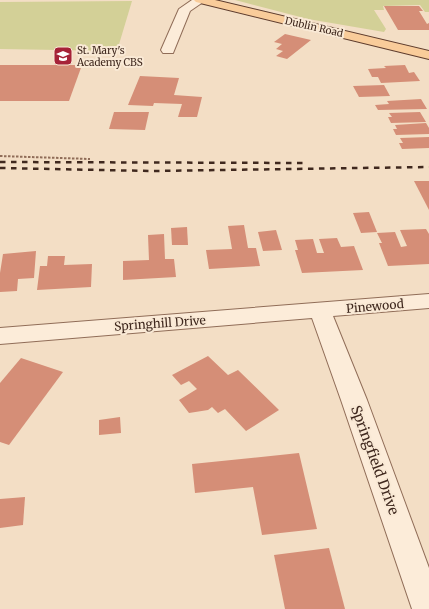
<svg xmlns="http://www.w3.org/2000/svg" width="429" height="609" font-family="Merriweather,serif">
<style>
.green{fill:#d3d097}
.building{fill:#d58e77}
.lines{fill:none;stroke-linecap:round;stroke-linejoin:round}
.minor-casing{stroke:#906d58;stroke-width:2}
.major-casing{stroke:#5e3c2d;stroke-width:2}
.path{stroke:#906d58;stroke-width:2;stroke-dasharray:2.5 1.5;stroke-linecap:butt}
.minor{fill:#fcecd9;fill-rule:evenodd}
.major{fill:#f9cc9a;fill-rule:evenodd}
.rail{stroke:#3f281e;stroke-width:2.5;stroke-dasharray:5.5 5.5;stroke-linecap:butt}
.labels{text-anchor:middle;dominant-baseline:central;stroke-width:4;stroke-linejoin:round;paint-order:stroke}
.far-street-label{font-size:10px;fill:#3f281e;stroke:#f9e9d5}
.far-poi-label{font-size:10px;fill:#3f281e;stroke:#f9e9d5;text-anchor:start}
.street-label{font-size:12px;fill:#3f281e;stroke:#f9e9d5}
.near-street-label{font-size:14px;fill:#3f281e;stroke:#f9e9d5}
</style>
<rect width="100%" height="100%" fill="#f3dec5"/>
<!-- green -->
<g class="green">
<polygon points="235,0 429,0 429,12 425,12 420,5 383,6 384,10 374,10 386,29 384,32 308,19"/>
<polygon points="132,1 117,51 0,49 0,2"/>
</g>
<!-- building -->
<g class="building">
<polygon points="384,6 419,6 423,11 419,11 427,24 429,23 429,30 398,30"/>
<polygon points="285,34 311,40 287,59 276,56 283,51 276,49 282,44 274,42"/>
<polygon points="0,65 82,65 69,101 0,101"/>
<polygon points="405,65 409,73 414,72 420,81 381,83 378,77 372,77 368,69 386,68 384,66"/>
<polygon points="140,76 179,78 174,95 202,97 197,117 178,117 182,104 154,103 153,106 128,105"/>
<polygon points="384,85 390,96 359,97 353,86"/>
<polygon points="421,99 427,109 378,110 375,105 389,104 387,101"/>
<polygon points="114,112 149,112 145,130 109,129"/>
<polygon points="420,112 426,122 391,123 388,117 392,117 389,113"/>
<polygon points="426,123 429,128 429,134 396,135 393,129 397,129 395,125"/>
<polygon points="429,137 429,148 402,149 399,143 403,143 400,138"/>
<polygon points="414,181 429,181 429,210"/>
<polygon points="369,212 377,232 361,233 353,213"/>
<polygon points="244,225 248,248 256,248 260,266 209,269 206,250 232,249 228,226"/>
<polygon points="187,227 188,245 172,245 171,228"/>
<polygon points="426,229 429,234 429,264 388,266 379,243 382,243 377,233 395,232 401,247 407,246 400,230"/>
<polygon points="276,230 282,250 263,251 258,232"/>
<polygon points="164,234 165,259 174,259 176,277 123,280 123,261 149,260 148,235"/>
<polygon points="337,238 341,247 354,246 363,270 302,273 295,250 298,250 295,240 313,239 317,253 324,253 319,239"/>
<polygon points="36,251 34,278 18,279 17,291 0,292 0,273 3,254"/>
<polygon points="48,256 65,256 64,265 92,264 91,287 37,290 40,266 47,266"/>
<polygon points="208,356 228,375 238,370 279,410 246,431 225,409 218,413 212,407 208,410 189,413 179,400 197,389 189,381 181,385 172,375"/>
<polygon points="21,358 63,372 9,445 0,442 0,383"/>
<polygon points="120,417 121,433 99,435 99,420"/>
<polygon points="299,453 317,529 262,535 253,487 195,493 192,464"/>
<polygon points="25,497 23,525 0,528 0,499"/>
<polygon points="329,548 345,609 285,609 274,555"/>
</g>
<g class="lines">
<!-- minor casing -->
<g class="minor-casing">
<g id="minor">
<polygon points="192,0 206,0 190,11 173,53 163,53 161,50 179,9"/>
<polygon points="429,294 429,308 333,316 367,400 429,568 429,609 412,609 341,400 312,318 0,344 0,328"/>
</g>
</g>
<!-- major casing -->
<g class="major-casing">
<polygon id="major" points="194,0 215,0 429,51 429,59 196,2"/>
</g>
<!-- path -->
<polyline class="path" points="0,156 90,159"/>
<!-- minor -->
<use href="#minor" class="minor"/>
<!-- major -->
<use href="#major" class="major"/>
<!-- rail -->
<g class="rail">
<polyline points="0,162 303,163"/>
<polyline points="0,168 152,171 429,167"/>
</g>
</g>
<!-- icons -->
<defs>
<g id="school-square" transform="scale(1)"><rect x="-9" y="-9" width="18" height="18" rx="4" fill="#a62238" stroke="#f9e9d5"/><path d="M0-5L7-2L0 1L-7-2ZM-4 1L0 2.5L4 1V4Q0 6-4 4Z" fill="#fff"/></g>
</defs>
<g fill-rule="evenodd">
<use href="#school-square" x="63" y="56"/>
</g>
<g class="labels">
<!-- far-street labels -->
<g class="far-street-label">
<text transform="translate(314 27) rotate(13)">Dublin Road</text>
</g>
<!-- far-poi labels -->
<g class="far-poi-label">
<text x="77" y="50">St. Mary's<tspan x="77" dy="12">Academy CBS</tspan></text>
</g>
<!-- street labels -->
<g class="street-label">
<text transform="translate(375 306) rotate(-5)">Pinewood</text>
<text transform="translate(160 323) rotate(-4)">Springhill Drive</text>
</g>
<!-- near-street labels -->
<g class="near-street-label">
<text transform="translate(375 460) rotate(70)">Springfield Drive</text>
</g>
</g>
</svg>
